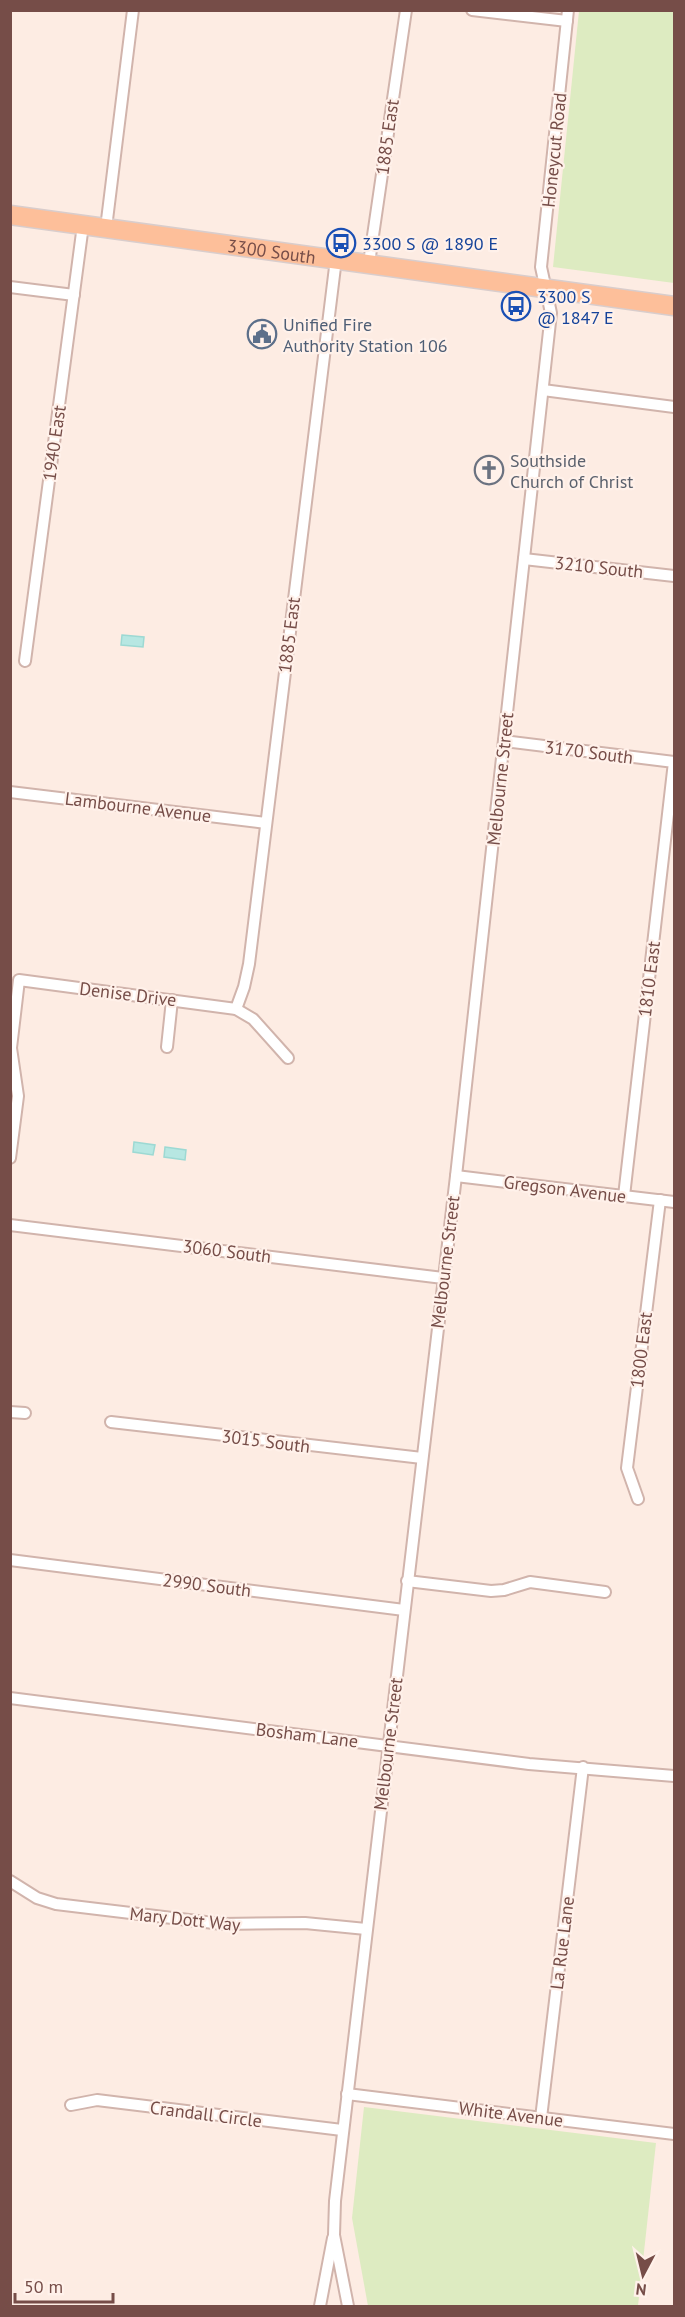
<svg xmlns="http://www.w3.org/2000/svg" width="685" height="2317" font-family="'PT Sans',sans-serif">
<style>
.green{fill:#ddebc1}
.water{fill:#b7e7e2;stroke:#9dd9d3;stroke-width:1.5}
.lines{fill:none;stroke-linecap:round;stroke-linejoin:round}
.minor-casing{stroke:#d1b4ac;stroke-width:14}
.primary-casing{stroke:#d9cdcc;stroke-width:21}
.minor{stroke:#fff;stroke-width:10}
.primary{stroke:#fdbf9a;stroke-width:18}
.labels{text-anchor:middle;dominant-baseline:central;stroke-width:4.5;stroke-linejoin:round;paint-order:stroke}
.street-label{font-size:18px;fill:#764d48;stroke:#fff1ea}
.transit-label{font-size:18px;fill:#164399;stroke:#fff1ea;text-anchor:start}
.service-label{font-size:18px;fill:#4e5e75;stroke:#fff1ea;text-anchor:start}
.worship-label{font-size:18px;fill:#5b616d;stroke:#fff1ea;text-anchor:start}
</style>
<rect width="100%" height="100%" fill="#fdece3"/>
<!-- green -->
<g class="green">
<polygon points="579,11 674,11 674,283 553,267"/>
<polygon points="364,2107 656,2143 638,2306 368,2306 352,2218"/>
</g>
<!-- water -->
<g class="water">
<polygon points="122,635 144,637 143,647 121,645"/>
<polygon points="134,1142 155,1145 153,1155 133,1152"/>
<polygon points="165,1147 186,1150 185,1160 164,1157"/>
</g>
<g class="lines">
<!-- minor casing -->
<g class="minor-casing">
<g id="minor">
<polyline points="472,10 567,21"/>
<polyline points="106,228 133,10"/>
<polyline points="369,263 406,10"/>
<polyline points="10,287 74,295"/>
<polyline points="543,390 674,407"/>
<polyline points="524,559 674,576"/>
<polyline points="25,661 83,225"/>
<polyline points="504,741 674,762 624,1196"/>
<polyline points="10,792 266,823"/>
<polyline points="236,1009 244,987 249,964 336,259"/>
<polyline points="167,1047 172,1000"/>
<polyline points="10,1158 18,1096 11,1048 19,980 236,1009 253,1019 288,1058"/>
<polyline points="456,1176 674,1202"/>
<polyline points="10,1225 443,1278"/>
<polyline points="10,1412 25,1413"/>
<polyline points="111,1422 422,1458"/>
<polyline points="638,1499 627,1468 660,1200"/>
<polyline points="10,1560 404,1610"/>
<polyline points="407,1581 491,1591 504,1590 530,1582 605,1592"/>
<polyline points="10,1698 529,1764 674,1776"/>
<polyline points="10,1881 37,1898 56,1904 222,1924 305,1923 366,1929"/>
<polyline points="347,2094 674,2134"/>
<polyline points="71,2105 97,2100 342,2130"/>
<polyline points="541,2118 583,1767"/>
<polyline points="320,2306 333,2238"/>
<polyline points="348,2306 334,2235 335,2201 456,1176 551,313 541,267 568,10"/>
</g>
</g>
<!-- primary casing -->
<g class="primary-casing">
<g id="primary">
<path id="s1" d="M10 215 674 306"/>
</g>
</g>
<!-- minor -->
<use href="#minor" class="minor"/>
<!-- primary -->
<use href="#primary" class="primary"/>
</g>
<!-- icons -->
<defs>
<g id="bus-ring" transform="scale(1.5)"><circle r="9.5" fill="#fff1ea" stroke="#1a4fb4" stroke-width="1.5"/><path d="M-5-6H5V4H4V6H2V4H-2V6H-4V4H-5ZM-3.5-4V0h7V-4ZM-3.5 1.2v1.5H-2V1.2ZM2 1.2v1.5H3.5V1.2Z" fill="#1a4fb4"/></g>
<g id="civic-ring" transform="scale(1.5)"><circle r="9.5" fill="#fff1ea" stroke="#5c6f8a" stroke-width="1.5"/><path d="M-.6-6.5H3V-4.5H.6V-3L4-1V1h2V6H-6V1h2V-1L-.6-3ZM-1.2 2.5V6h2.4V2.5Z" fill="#5c6f8a"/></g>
<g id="church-ring" transform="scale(1.5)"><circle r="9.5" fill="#fff1ea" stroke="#6b7280" stroke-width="1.5"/><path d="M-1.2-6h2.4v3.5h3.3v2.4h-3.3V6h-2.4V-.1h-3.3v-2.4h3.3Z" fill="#6b7280"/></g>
</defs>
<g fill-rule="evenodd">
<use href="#bus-ring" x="341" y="243"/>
<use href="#bus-ring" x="516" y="306"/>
<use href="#civic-ring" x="262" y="334"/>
<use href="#church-ring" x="489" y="470"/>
</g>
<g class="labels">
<!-- street labels -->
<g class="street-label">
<text transform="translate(387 137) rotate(-82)">1885 East</text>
<text transform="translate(554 150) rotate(-84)">Honeycut Road</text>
<text stroke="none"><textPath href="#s1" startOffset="264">3300 South</textPath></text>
<text transform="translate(54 443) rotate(-82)">1940 East</text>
<text transform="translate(599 567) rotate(6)">3210 South</text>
<text transform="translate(289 635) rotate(-83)">1885 East</text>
<text transform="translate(589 752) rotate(7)">3170 South</text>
<text transform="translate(500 779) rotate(-84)">Melbourne Street</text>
<text transform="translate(138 807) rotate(7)">Lambourne Avenue</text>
<text transform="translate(649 979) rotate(-83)">1810 East</text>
<text transform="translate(128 994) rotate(7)">Denise Drive</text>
<text transform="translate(565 1189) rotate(7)">Gregson Avenue</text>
<text transform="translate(227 1251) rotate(7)">3060 South</text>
<text transform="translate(445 1262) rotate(-83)">Melbourne Street</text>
<text transform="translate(641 1350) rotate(-83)">1800 East</text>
<text transform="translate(266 1441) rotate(7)">3015 South</text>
<text transform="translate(207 1585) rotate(7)">2990 South</text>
<text transform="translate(307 1735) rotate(7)">Bosham Lane</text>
<text transform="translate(388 1744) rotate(-83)">Melbourne Street</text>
<text transform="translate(185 1919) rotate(6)">Mary Dott Way</text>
<text transform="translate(562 1943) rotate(-83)">La Rue Lane</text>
<text transform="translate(206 2114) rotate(7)">Crandall Circle</text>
<text transform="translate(511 2114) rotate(7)">White Avenue</text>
</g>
<!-- transit labels -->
<g class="transit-label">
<text x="362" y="243">3300 S @ 1890 E</text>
<text x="537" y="296">3300 S<tspan x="537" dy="21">@ 1847 E</tspan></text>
</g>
<!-- service labels -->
<g class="service-label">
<text x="283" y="324">Unified Fire<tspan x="283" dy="21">Authority Station 106</tspan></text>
</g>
<!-- worship labels -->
<g class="worship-label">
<text x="510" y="460">Southside<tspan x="510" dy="21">Church of Christ</tspan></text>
</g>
</g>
<!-- border -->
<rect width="685" height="2317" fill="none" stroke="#764d48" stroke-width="24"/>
<!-- north arrow -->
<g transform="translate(643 2275) rotate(187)" stroke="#fff1ea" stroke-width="4.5" paint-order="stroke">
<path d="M0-4.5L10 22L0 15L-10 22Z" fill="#764d48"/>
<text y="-9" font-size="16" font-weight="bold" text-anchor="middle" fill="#764d48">N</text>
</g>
<!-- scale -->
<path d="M15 2293v9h98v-9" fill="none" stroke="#764d48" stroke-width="3"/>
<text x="24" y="2293" font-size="18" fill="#764d48" stroke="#fff1ea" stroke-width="4.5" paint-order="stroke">50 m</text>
</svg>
